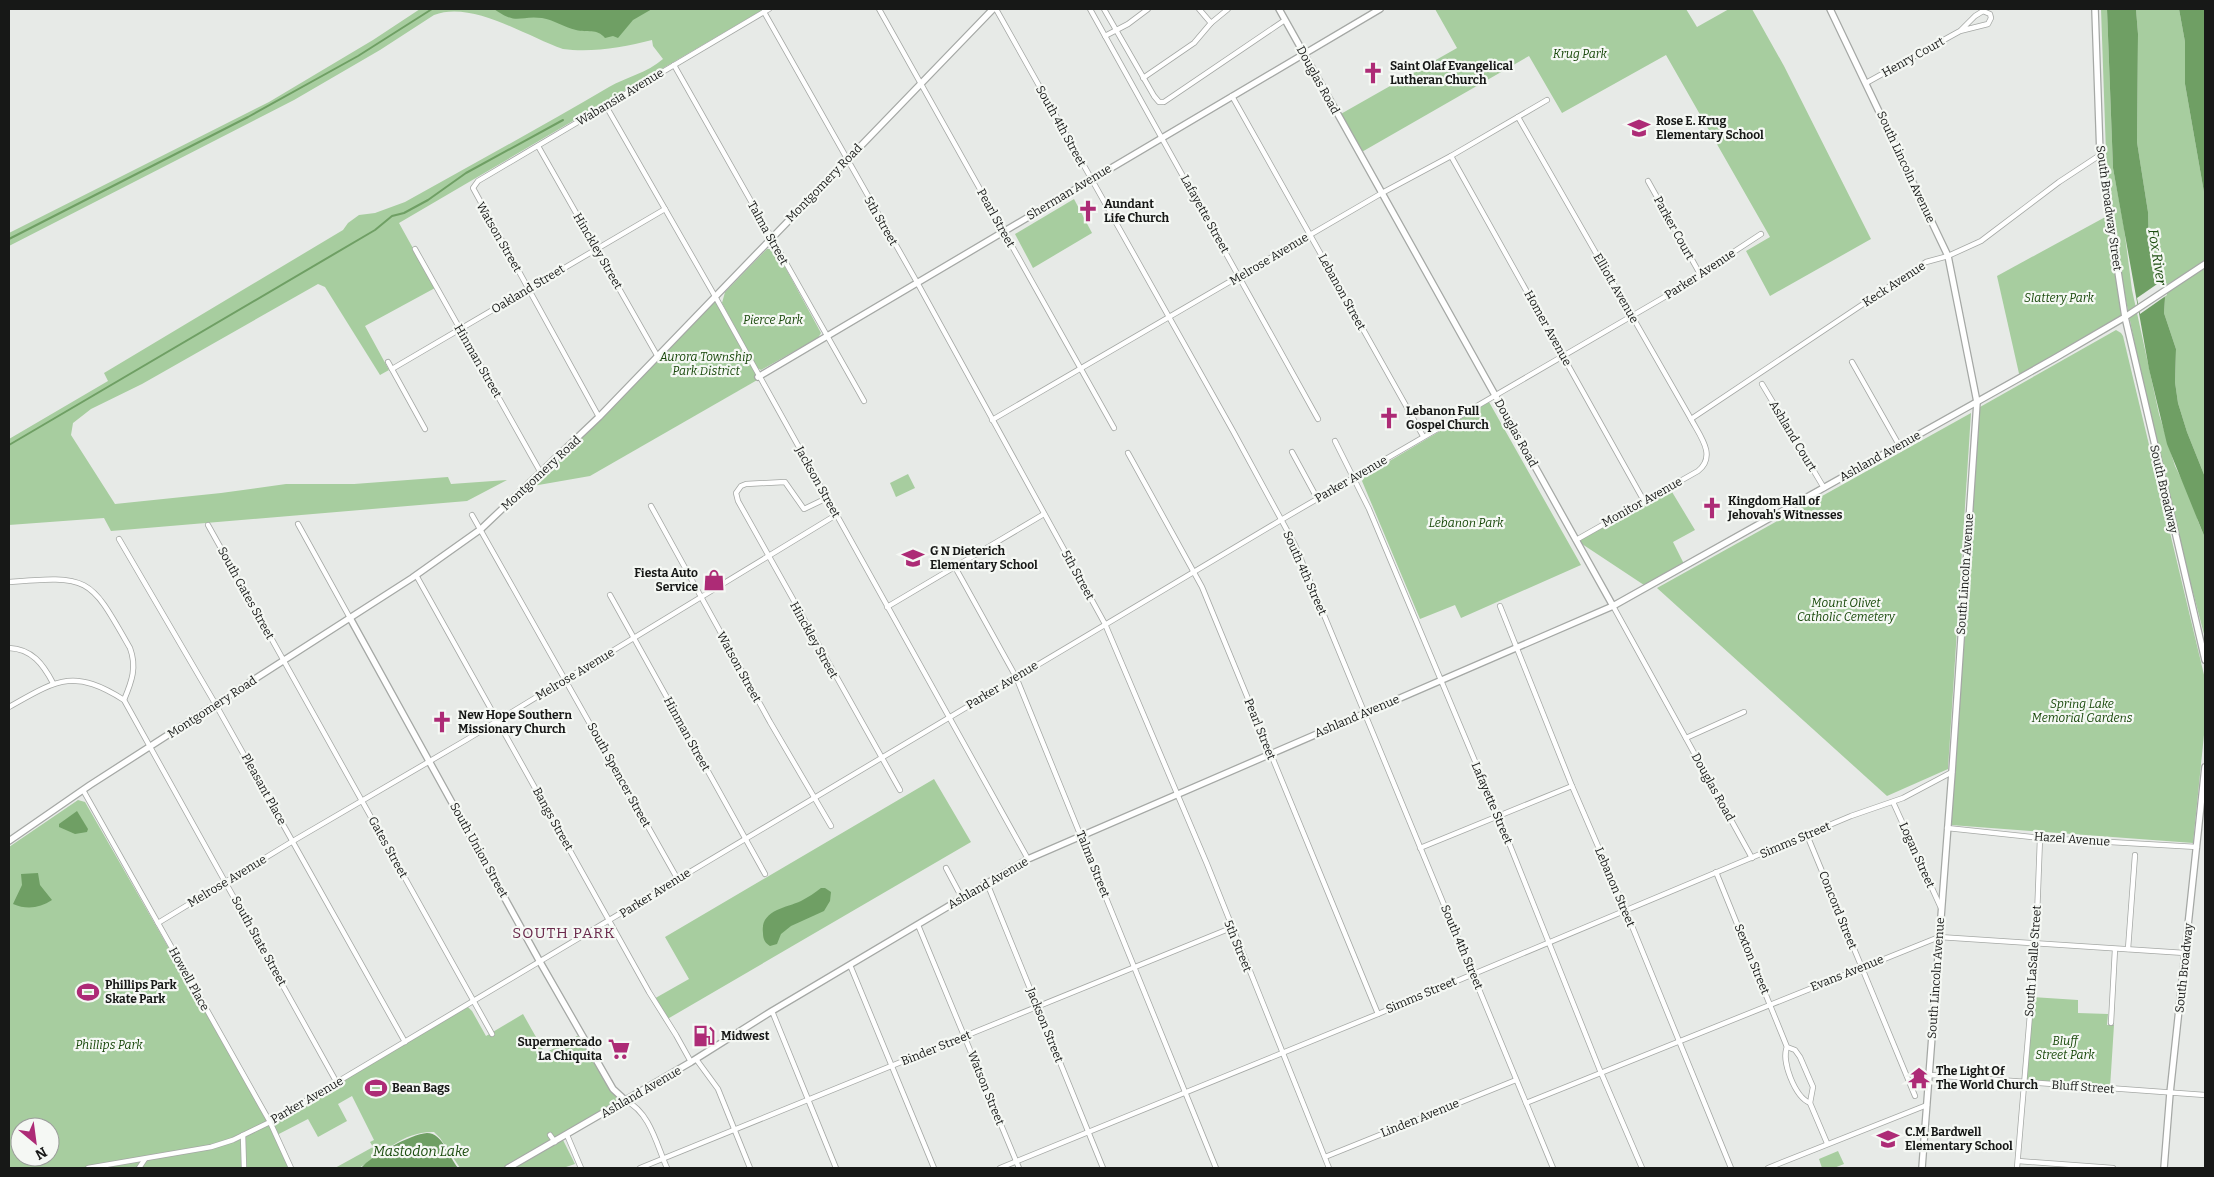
<svg xmlns="http://www.w3.org/2000/svg" width="2214" height="1177" font-family="Bitter,serif">
<style>
.green{fill:#a7cd9f;fill-rule:evenodd}
.water{fill:#6f9f64}
.pier{fill:#e7eae7}
.lines{fill:none;stroke-linecap:round;stroke-linejoin:round}
.stream{stroke:#6f9f64;stroke-width:2}
.minor-casing{stroke:#a5a8a5;stroke-width:6}
.tertiary-casing{stroke:#a5a8a5;stroke-width:8}
.minor{stroke:#fff;stroke-width:4.5}
.tertiary{stroke:#fff;stroke-width:5.5}
.labels{text-anchor:middle;dominant-baseline:central;stroke-width:4.5;stroke-linejoin:round;paint-order:stroke}
.park-label{font-size:12px;font-style:italic;fill:#174709;stroke:#f5f8f4}
.street-label{font-size:12px;fill:#171817;stroke:#f5f8f4}
.poi-label{font-size:12px;font-weight:bold;fill:#171817;stroke:#f5f8f4;text-anchor:start}
.water-label{font-size:14px;font-style:italic;fill:#1d4d11;stroke:#f5f8f4}
.quarter-label{font-size:15px;letter-spacing:1px;fill:#6b2b4d;stroke:#f5f8f4}
</style>
<rect width="100%" height="100%" fill="#e7eae7"/>
<!-- green -->
<g class="green">
<path d="M420 9H764L399 223 435 288 365 326 389 370 380 375 325 287 318 284 142 384 91 409 73 423 71 435 115 504 221 493 286 484H354L448 477 451 484 507 480 467 501 111 531 104 518 9 525V439L108 381 104 373 343 230 348 223 359 215 375 213 405 202C473 164 541 127 609 87 626 77 647 73 663 59L653 46 652 40C624 47 592 53 563 49 525 36 472 0 434 15L380 50 294 100 9 246V233L269 102 373 40Z"/>
<polygon points="1435,9 1686,9 1697,27 1729,9 1752,9 1784,66 1871,239 1770,296 1746,251 1770,237 1666,55 1562,113 1529,56 1360,153 1339,115 1457,48"/>
<polygon points="2101,9 2107,9 2113,168 2124,228 2132,290 2159,414 2175,466 2193,502 2198,521 2205,538 2205,638 2176,528 2143,385 2121,276 2107,182"/>
<polygon points="2136,9 2179,9 2185,42 2185,84 2205,198 2205,477 2187,432 2178,403 2175,382 2176,349 2164,313 2165,298 2158,268 2149,249 2148,212 2137,142 2138,34"/>
<polygon points="1074,199 1092,233 1033,268 1015,234"/>
<polygon points="2109,215 2125,317 2020,378 1997,276"/>
<polygon points="767,249 774,249 778,254 821,333 818,338 761,370 757,368 722,303 725,292"/>
<polygon points="716,298 759,379 590,476 527,487"/>
<polygon points="2116,330 2121,333 2123,336 2205,679 2205,725 2193,843 1951,825 1980,407"/>
<polygon points="1489,402 1581,565 1461,618 1455,605 1420,619 1362,481 1366,475"/>
<polygon points="1971,413 1948,769 1887,796 1657,588"/>
<polygon points="908,474 915,488 896,497 890,483"/>
<polygon points="1669,487 1695,530 1673,542 1685,566 1647,587 1576,540"/>
<polygon points="934,779 971,842 664,1021 652,1000 689,979 665,937"/>
<path d="M78 800 85 802 269 1123 467 1006 472 1011 486 1036 523 1014 545 1053 577 1036 582 1035 613 1089 626 1101 563 1140 575 1164 563 1168H460L440 1138 434 1132C403 1131 383 1154 359 1168 354 1171 341 1168 335 1168L373 1147 370 1142 374 1140 352 1096 338 1104 347 1121 318 1137 308 1119 275 1136 289 1168H9V847ZM20 1127H50V1157H20Z"/>
<polygon points="2031,997 2078,1000 2078,1013 2108,1014 2107,1025 2114,1025 2110,1088 2023,1083"/>
<polygon points="1838,1151 1844,1164 1834,1168 1822,1168 1819,1159"/>
</g>
<!-- water -->
<g class="water">
<path d="M494 9H652L633 20 618 38 613 36 605 38C597 28 587 33 576 30 564 27 554 20 542 18 519 15 518 26 494 9Z"/>
<polygon points="2107,9 2136,9 2138,34 2137,142 2148,212 2149,249 2158,268 2165,298 2164,313 2176,349 2175,382 2178,403 2187,432 2205,477 2205,538 2167,444 2149,369 2113,168"/>
<polygon points="2179,9 2205,9 2205,198 2185,84 2185,42"/>
<polygon points="77,811 88,829 87,832 75,834 59,827 59,824"/>
<path d="M38 873 40 885 52 900C40 908 27 910 13 904L22 885 21 874Z"/>
<path d="M821 888H825L831 892 830 901 824 911 791 926 781 934 777 944 770 946C765 943 763 939 763 933 760 910 786 908 801 901 808 897 815 893 821 888Z"/>
<path d="M427 1133C443 1133 449 1157 458 1168H361C371 1156 411 1134 427 1133Z"/>
</g>
<!-- pier -->
<polygon class="pier" points="2163,280 2167,295 2140,314 2137,298"/>
<g class="lines">
<!-- stream -->
<g class="stream">
<polyline points="9,239 248,117 358,56 432,9"/>
<polyline points="9,445 375,230 392,216 404,213 428,200 466,173 563,120"/>
</g>
<!-- minor casing -->
<g class="minor-casing">
<g id="minor">
<polyline points="879,9 1114,428"/>
<polyline points="996,9 1233,431 1295,545 1553,1168"/>
<polyline points="1090,9 1318,419"/>
<polyline points="1104,9 1154,96 1159,102 1164,102 1285,20"/>
<polyline points="1199,9 1211,23"/>
<polyline points="764,12 918,284 1105,624 1207,864 1329,1168"/>
<polyline points="1105,36 1128,24 1148,9"/>
<polyline points="674,65 864,401"/>
<polyline points="1143,78 1194,43 1211,23 1228,9"/>
<polyline points="1866,83 1960,31 1975,16 1983,11 1990,14 1991,18 1988,24 1960,31"/>
<polyline points="1232,96 1423,436"/>
<polyline points="606,106 716,298 1028,859"/>
<path d="M1518 117 1691 419C1700 436 1717 456 1698 471L1576 540"/>
<polyline points="538,146 658,357"/>
<polyline points="1451,156 1644,501"/>
<polyline points="1648,181 1700,274"/>
<polyline points="415,249 541,473"/>
<polyline points="388,362 425,429"/>
<polyline points="1852,362 1899,445"/>
<polyline points="392,369 665,209"/>
<polyline points="1762,384 1824,488"/>
<polyline points="599,417 473,188 478,181 769,9"/>
<polyline points="1691,419 1926,262 1948,256 1981,241 2059,182 2100,155"/>
<polyline points="992,420 1382,193 1451,156 1547,100"/>
<polyline points="1335,441 1369,509 1501,823 1599,1068 1642,1168"/>
<polyline points="1292,452 1317,498"/>
<polyline points="1128,453 1202,587 1378,1014"/>
<polyline points="827,498 804,509 785,482 746,484 741,486 736,493 738,501 900,790"/>
<polyline points="651,506 770,722 831,826"/>
<polyline points="472,515 677,878"/>
<polyline points="298,524 350,618"/>
<polyline points="208,525 492,1034"/>
<polyline points="119,539 216,705 405,1042"/>
<polyline points="955,567 1016,677 1216,1168"/>
<polyline points="416,575 649,992 676,1035 691,1062"/>
<path d="M9 582C91 575 90 578 130 648 137 667 132 681 124 700"/>
<polyline points="610,595 765,874"/>
<polyline points="1500,606 1572,786 1623,904 1731,1168"/>
<polyline points="1613,606 1752,858"/>
<polyline points="887,607 1044,514"/>
<path d="M9 648C32 649 43 664 53 683"/>
<path d="M9 707C57 680 73 668 124 700L337 1083"/>
<polyline points="1686,738 1744,712"/>
<polyline points="83,790 270,1122 291,1168"/>
<polyline points="1893,802 1941,908"/>
<polyline points="1947,828 2040,838 2197,847"/>
<polyline points="1807,835 1915,1096"/>
<polyline points="1420,848 1572,786"/>
<polyline points="946,868 962,898"/>
<polyline points="1716,872 1787,1047 1795,1050 1800,1057 1813,1087 1810,1103 1827,1143"/>
<polyline points="987,883 1103,1168"/>
<polyline points="158,923 293,841 466,740 836,515"/>
<polyline points="918,925 1019,1168"/>
<polyline points="2128,949 2135,855"/>
<polyline points="850,965 934,1168"/>
<polyline points="772,1011 836,1168"/>
<polyline points="2111,1023 2115,949"/>
<path d="M1787 1047C1781 1061 1795 1097 1810 1103"/>
<polyline points="696,1059 718,1089 750,1168"/>
<polyline points="1930,1075 2205,1095"/>
<path d="M626 1101C650 1112 657 1146 667 1168"/>
<polyline points="1526,1103 1939,937 2185,953"/>
<polyline points="243,1135 244,1168"/>
<polyline points="550,1135 555,1142"/>
<polyline points="567,1135 581,1168"/>
<polyline points="1325,1157 1516,1080"/>
<polyline points="2018,1161 2113,1168"/>
<polyline points="88,1168 211,1147 233,1140 270,1122 1281,520 1668,295 1761,234"/>
<polyline points="139,1168 145,1159"/>
<polyline points="640,1168 1231,928"/>
<polyline points="1000,1168 1378,1014 1851,816 1903,798 1952,772"/>
<polyline points="1768,1168 1927,1105"/>
<polyline points="2017,1168 2036,943 2040,838"/>
</g>
</g>
<!-- tertiary casing -->
<g class="tertiary-casing">
<g id="tertiary">
<polyline points="1279,9 1613,606"/>
<polyline points="1830,9 1948,256 1977,402 1952,772 1922,1168"/>
<polyline points="2095,9 2100,155 2125,317 2205,660"/>
<polyline points="758,377 1380,9"/>
<polyline points="350,618 540,962 613,1089 626,1101"/>
<polyline points="9,841 90,785 412,578 481,529 599,417 993,9"/>
<polyline points="508,1168 691,1062 772,1011 1028,859 1613,606 2055,358 2125,317 2205,264"/>
<polyline points="2164,1168 2170,1093 2205,767"/>
</g>
</g>
<!-- minor -->
<use href="#minor" class="minor"/>
<!-- tertiary -->
<use href="#tertiary" class="tertiary"/>
</g>
<!-- icons -->
<defs>
<g id="church-bare" transform="scale(1.725)"><path d="M-1.2-6h2.4v3.5h3.3v2.4h-3.3V6h-2.4V-.1h-3.3v-2.4h3.3Z" fill="#ad2b76" stroke="#f5f8f4" stroke-width="2.5" paint-order="stroke"/></g>
<g id="school-bare" transform="scale(1.725)"><path d="M0-5L7-2L0 1L-7-2ZM-4 1L0 2.5L4 1V4Q0 6-4 4Z" fill="#ad2b76" stroke="#f5f8f4" stroke-width="2.5" paint-order="stroke"/></g>
<g id="shop-bare" transform="scale(1.725)"><path d="M-5-2.5h2.3a2.7 3.5 0 0 1 5.4 0H5L5.5 6h-11ZM-1.5-2.5h3a1.5 2.3 0 0 0-3 0Z" fill="#ad2b76" stroke="#f5f8f4" stroke-width="2.5" paint-order="stroke"/></g>
<g id="stadium-bare" transform="scale(1.725)"><path d="M0-5a6.5 5 0 1 0 0 10a6.5 5 0 1 0 0-10ZM-3.5-1.8h7v3.6h-7Z" fill="#ad2b76" stroke="#f5f8f4" stroke-width="2.5" paint-order="stroke"/></g>
<g id="fuel-bare" transform="scale(1.725)"><path d="M-5.5-6h7V0h2V4h1.3V-2.5L3-4.5l.8-.8L6-3V5H2.5V1h-1V6h-7ZM-4.2-4.7v3.2H.2V-4.7Z" fill="#ad2b76" stroke="#f5f8f4" stroke-width="2.5" paint-order="stroke"/></g>
<g id="supermarket-bare" transform="scale(1.725)"><path d="M-6-5.5h2.5l.6 2H6L4.5 2H-2.5L-4.4-4H-6ZM-1.5 3.2a1.3 1.3 0 1 0 .1 0ZM3 3.2a1.3 1.3 0 1 0 .1 0Z" fill="#ad2b76" stroke="#f5f8f4" stroke-width="2.5" paint-order="stroke"/></g>
<g id="temple-bare" transform="scale(1.725)"><path d="M0-6L5-2H3V0L6.5 2.5H4V6H1.5V3h-3V6H-4V2.5H-6.5L-3 0V-2H-5Z" fill="#ad2b76" stroke="#f5f8f4" stroke-width="2.5" paint-order="stroke"/></g>
</defs>
<g fill-rule="evenodd">
<use href="#church-bare" x="1373" y="73"/>
<use href="#school-bare" x="1639" y="128"/>
<use href="#church-bare" x="1088" y="211"/>
<use href="#church-bare" x="1389" y="418"/>
<use href="#church-bare" x="1712" y="508"/>
<use href="#school-bare" x="913" y="558"/>
<use href="#shop-bare" x="714" y="580"/>
<use href="#church-bare" x="442" y="722"/>
<use href="#stadium-bare" x="88" y="992"/>
<use href="#fuel-bare" x="704" y="1036"/>
<use href="#supermarket-bare" x="619" y="1049"/>
<use href="#temple-bare" x="1919" y="1078"/>
<use href="#stadium-bare" x="376" y="1088"/>
<use href="#school-bare" x="1888" y="1139"/>
</g>
<g class="labels">
<!-- park labels -->
<g class="park-label">
<text x="1580" y="54">Krug Park</text>
<text x="2059" y="298">Slattery Park</text>
<text x="773" y="320">Pierce Park</text>
<text x="706" y="357">Aurora Township<tspan x="706" dy="14">Park District</tspan></text>
<text x="1466" y="523">Lebanon Park</text>
<text x="1846" y="603">Mount Olivet<tspan x="1846" dy="14">Catholic Cemetery</tspan></text>
<text x="2082" y="704">Spring Lake<tspan x="2082" dy="14">Memorial Gardens</tspan></text>
<text x="2065" y="1041">Bluff<tspan x="2065" dy="14">Street Park</tspan></text>
<text x="109" y="1045">Phillips Park</text>
</g>
<!-- street labels -->
<g class="street-label">
<text transform="translate(1913 57) rotate(-29)">Henry Court</text>
<text transform="translate(1318 80) rotate(61)">Douglas Road</text>
<text transform="translate(620 97) rotate(-31)">Wabansia Avenue</text>
<text transform="translate(1061 126) rotate(61)">South 4th Street</text>
<text transform="translate(1906 167) rotate(65)">South Lincoln Avenue</text>
<text transform="translate(824 183) rotate(-46)">Montgomery Road</text>
<text transform="translate(1069 192) rotate(-31)">Sherman Avenue</text>
<text transform="translate(2109 208) rotate(82)">South Broadway Street</text>
<text transform="translate(1205 214) rotate(61)">Lafayette Street</text>
<text transform="translate(996 218) rotate(61)">Pearl Street</text>
<text transform="translate(881 221) rotate(60)">5th Street</text>
<text transform="translate(1674 228) rotate(61)">Parker Court</text>
<text transform="translate(768 233) rotate(61)">Talma Street</text>
<text transform="translate(499 237) rotate(60)">Watson Street</text>
<text transform="translate(598 251) rotate(60)">Hinckley Street</text>
<text transform="translate(1269 259) rotate(-31)">Melrose Avenue</text>
<text transform="translate(1700 274) rotate(-33)">Parker Avenue</text>
<text transform="translate(1894 284) rotate(-33)">Keck Avenue</text>
<text transform="translate(1616 288) rotate(60)">Elliott Avenue</text>
<text transform="translate(528 289) rotate(-31)">Oakland Street</text>
<text transform="translate(1342 292) rotate(61)">Lebanon Street</text>
<text transform="translate(1548 328) rotate(61)">Homer Avenue</text>
<text transform="translate(478 361) rotate(60)">Hinman Street</text>
<text transform="translate(1516 433) rotate(61)">Douglas Road</text>
<text transform="translate(1793 436) rotate(59)">Ashland Court</text>
<text transform="translate(1880 456) rotate(-29)">Ashland Avenue</text>
<text transform="translate(541 473) rotate(-43)">Montgomery Road</text>
<text transform="translate(1351 479) rotate(-30)">Parker Avenue</text>
<text transform="translate(818 482) rotate(61)">Jackson Street</text>
<text transform="translate(2164 489) rotate(77)">South Broadway</text>
<text transform="translate(1642 502) rotate(-29)">Monitor Avenue</text>
<text transform="translate(1305 573) rotate(66)">South 4th Street</text>
<text transform="translate(1965 574) rotate(-86)">South Lincoln Avenue</text>
<text transform="translate(1078 575) rotate(61)">5th Street</text>
<text transform="translate(246 593) rotate(61)">South Gates Street</text>
<text transform="translate(814 640) rotate(61)">Hinckley Street</text>
<text transform="translate(739 667) rotate(61)">Watson Street</text>
<text transform="translate(575 674) rotate(-31)">Melrose Avenue</text>
<text transform="translate(1002 685) rotate(-31)">Parker Avenue</text>
<text transform="translate(212 707) rotate(-33)">Montgomery Road</text>
<text transform="translate(1357 716) rotate(-23)">Ashland Avenue</text>
<text transform="translate(1260 729) rotate(68)">Pearl Street</text>
<text transform="translate(687 734) rotate(61)">Hinman Street</text>
<text transform="translate(619 775) rotate(61)">South Spencer Street</text>
<text transform="translate(1713 787) rotate(61)">Douglas Road</text>
<text transform="translate(264 789) rotate(61)">Pleasant Place</text>
<text transform="translate(1492 803) rotate(67)">Lafayette Street</text>
<text transform="translate(553 819) rotate(61)">Bangs Street</text>
<text transform="translate(2072 839) rotate(4)">Hazel Avenue</text>
<text transform="translate(1795 840) rotate(-23)">Simms Street</text>
<text transform="translate(388 847) rotate(61)">Gates Street</text>
<text transform="translate(479 850) rotate(61)">South Union Street</text>
<text transform="translate(1917 855) rotate(66)">Logan Street</text>
<text transform="translate(1093 864) rotate(68)">Talma Street</text>
<text transform="translate(227 881) rotate(-31)">Melrose Avenue</text>
<text transform="translate(988 883) rotate(-30)">Ashland Avenue</text>
<text transform="translate(1615 887) rotate(67)">Lebanon Street</text>
<text transform="translate(655 893) rotate(-32)">Parker Avenue</text>
<text transform="translate(1838 910) rotate(68)">Concord Street</text>
<text transform="translate(259 941) rotate(61)">South State Street</text>
<text transform="translate(1238 946) rotate(68)">5th Street</text>
<text transform="translate(1462 947) rotate(67)">South 4th Street</text>
<text transform="translate(1752 959) rotate(68)">Sexton Street</text>
<text transform="translate(2033 961) rotate(-86)">South LaSalle Street</text>
<text transform="translate(2184 968) rotate(-84)">South Broadway</text>
<text transform="translate(1847 973) rotate(-22)">Evans Avenue</text>
<text transform="translate(1936 978) rotate(-86)">South Lincoln Avenue</text>
<text transform="translate(189 979) rotate(61)">Howell Place</text>
<text transform="translate(1421 995) rotate(-23)">Simms Street</text>
<text transform="translate(1045 1025) rotate(68)">Jackson Street</text>
<text transform="translate(936 1048) rotate(-22)">Binder Street</text>
<text transform="translate(2083 1087) rotate(4)">Bluff Street</text>
<text transform="translate(986 1088) rotate(68)">Watson Street</text>
<text transform="translate(641 1092) rotate(-30)">Ashland Avenue</text>
<text transform="translate(307 1100) rotate(-30)">Parker Avenue</text>
<text transform="translate(1420 1118) rotate(-22)">Linden Avenue</text>
</g>
<!-- poi labels -->
<g class="poi-label">
<text x="1390" y="66">Saint Olaf Evangelical<tspan x="1390" dy="14">Lutheran Church</tspan></text>
<text x="1656" y="121">Rose E. Krug<tspan x="1656" dy="14">Elementary School</tspan></text>
<text x="1104" y="204">Aundant<tspan x="1104" dy="14">Life Church</tspan></text>
<text x="1406" y="411">Lebanon Full<tspan x="1406" dy="14">Gospel Church</tspan></text>
<text x="1728" y="501">Kingdom Hall of<tspan x="1728" dy="14">Jehovah's Witnesses</tspan></text>
<text x="930" y="551">G N Dieterich<tspan x="930" dy="14">Elementary School</tspan></text>
<text x="698" y="573" text-anchor="end">Fiesta Auto<tspan x="698" dy="14">Service</tspan></text>
<text x="458" y="715">New Hope Southern<tspan x="458" dy="14">Missionary Church</tspan></text>
<text x="105" y="985">Phillips Park<tspan x="105" dy="14">Skate Park</tspan></text>
<text x="721" y="1036">Midwest</text>
<text x="602" y="1042" text-anchor="end">Supermercado<tspan x="602" dy="14">La Chiquita</tspan></text>
<text x="1936" y="1071">The Light Of<tspan x="1936" dy="14">The World Church</tspan></text>
<text x="392" y="1088">Bean Bags</text>
<text x="1905" y="1132">C.M. Bardwell<tspan x="1905" dy="14">Elementary School</tspan></text>
</g>
<!-- water labels -->
<g class="water-label">
<text transform="translate(2157 257) rotate(81)">Fox River</text>
<text x="421" y="1151">Mastodon Lake</text>
</g>
<!-- quarter labels -->
<g class="quarter-label">
<text x="564" y="933">SOUTH PARK</text>
</g>
</g>
<!-- border -->
<rect width="2214" height="1177" fill="none" stroke="#171817" stroke-width="20"/>
<!-- north arrow -->
<g transform="translate(35 1142) rotate(151)"><circle r="24" fill="#f5f8f4" stroke="#9c9e9c"/>
<path d="M0-4L9 19L0 12L-9 19Z" fill="#ad2b76"/>
<text y="-8" font-size="14" font-weight="bold" text-anchor="middle" fill="#171817">N</text>
</g>
</svg>
